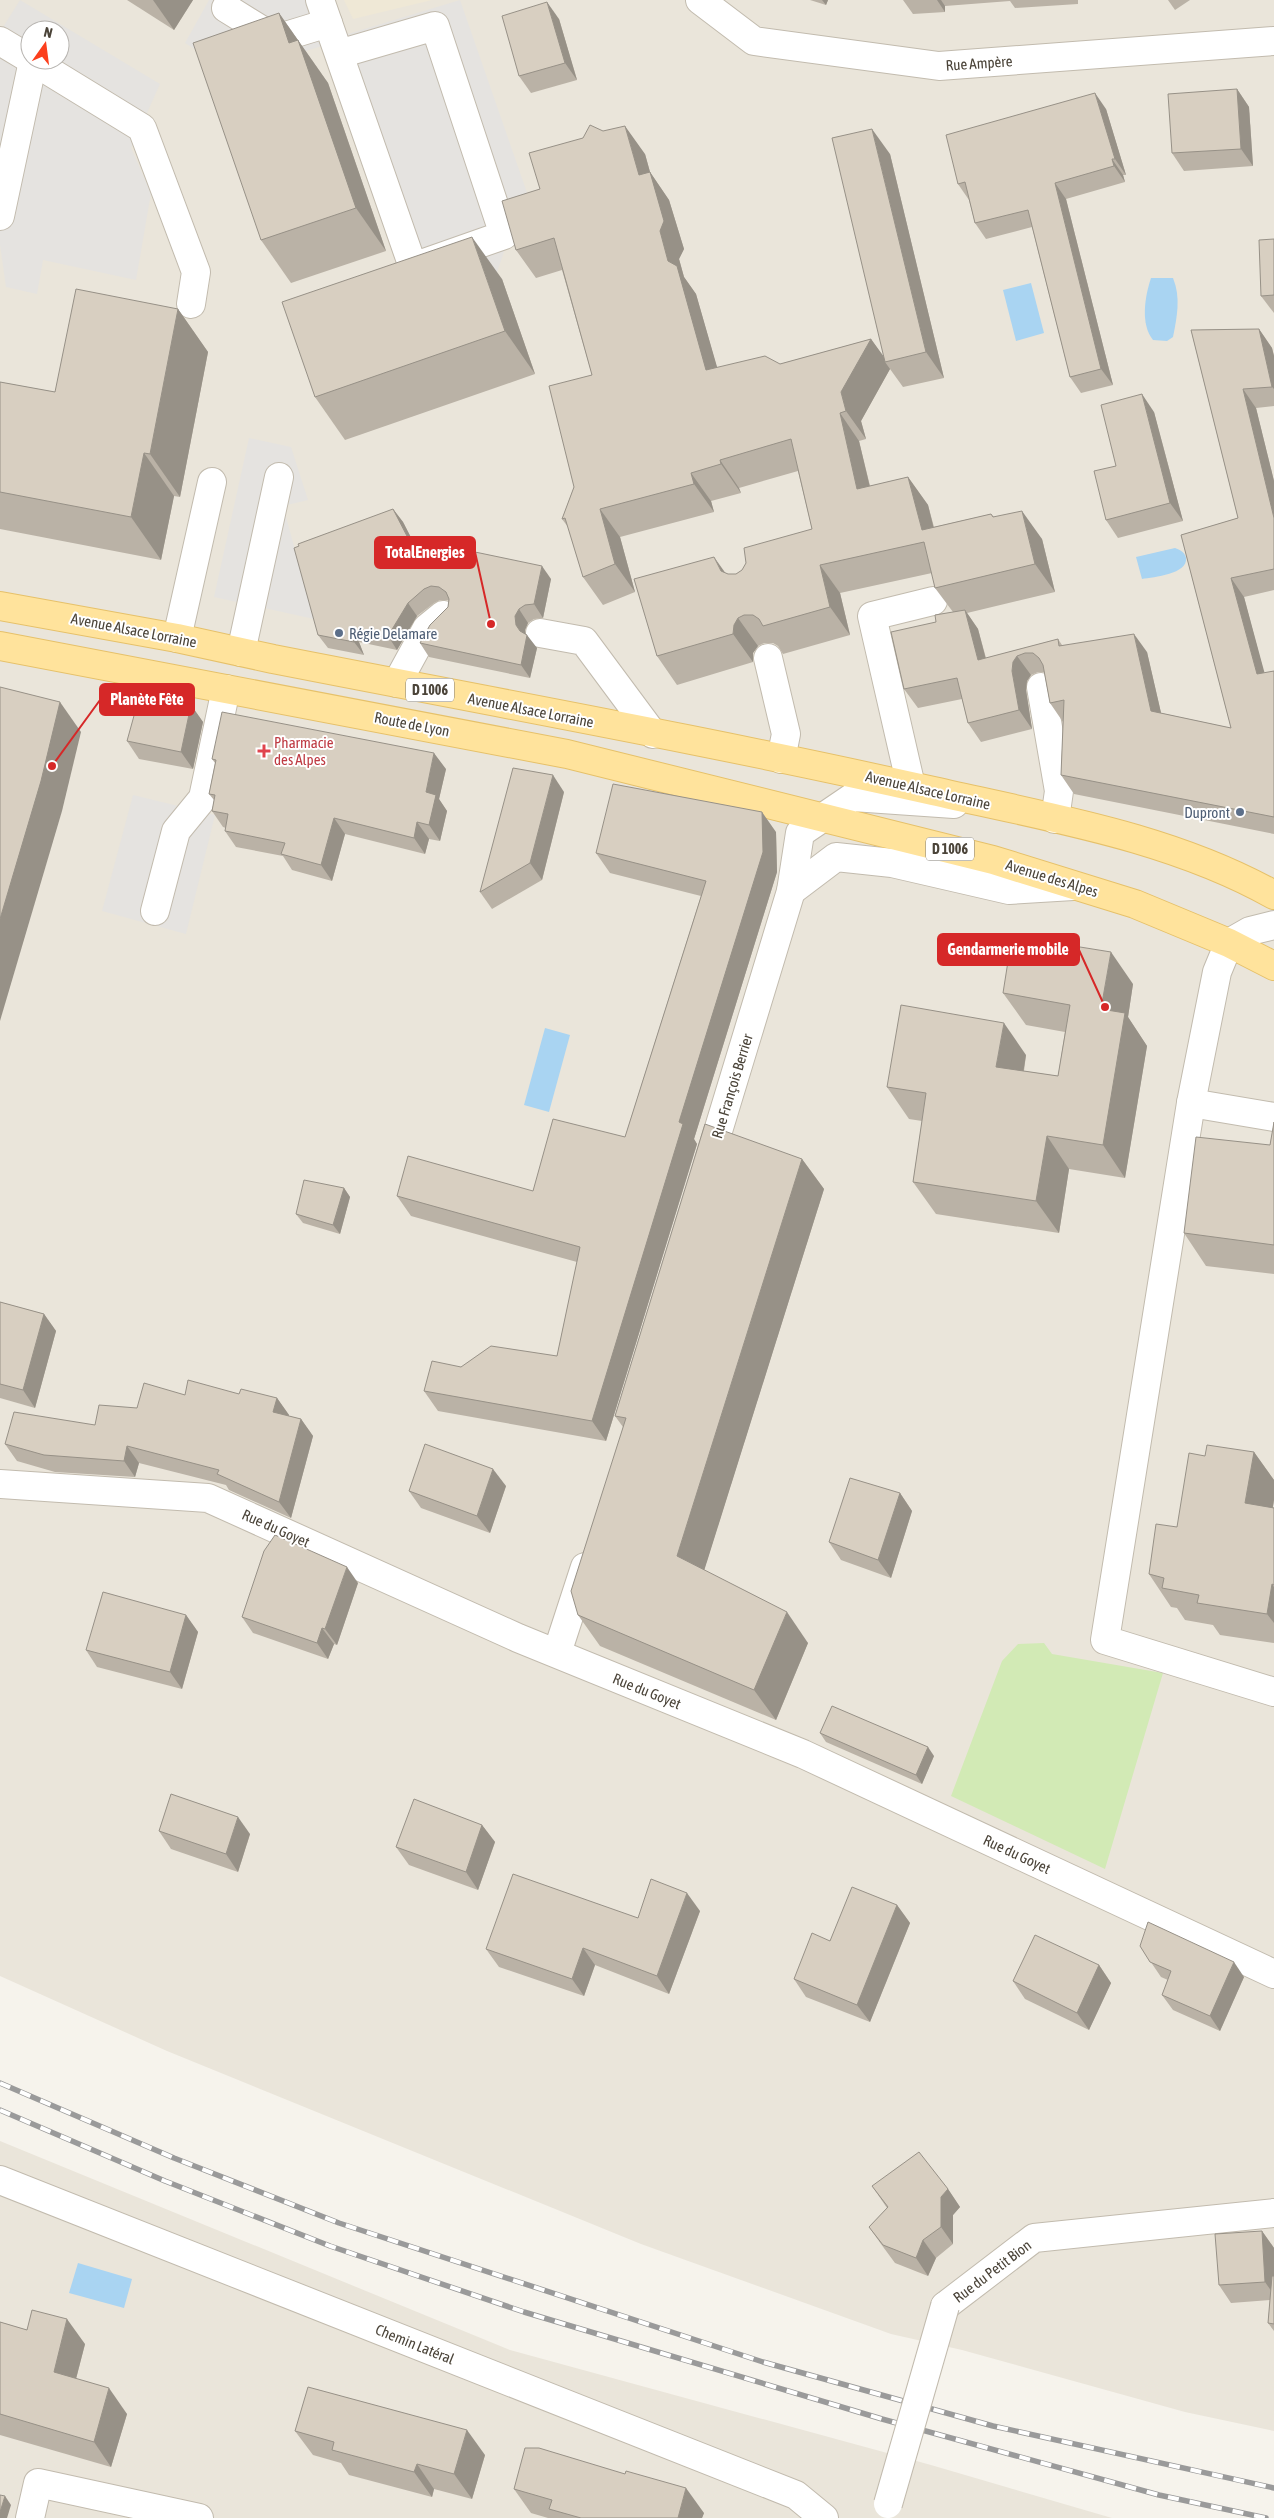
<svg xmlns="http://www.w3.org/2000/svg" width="1274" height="2518" font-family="'Asap Condensed',sans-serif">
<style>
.residential{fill:#eae5da;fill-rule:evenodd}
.education{fill:#efe8d6}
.green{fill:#d2eab5}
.parking{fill:#e5e3e0;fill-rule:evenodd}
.water{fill:#a9d4f2}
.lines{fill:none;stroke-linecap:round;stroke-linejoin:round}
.minor-casing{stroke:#c2bbae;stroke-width:30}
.major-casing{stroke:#e6c16a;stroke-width:30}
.minor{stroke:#fff;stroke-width:28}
.major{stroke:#ffe39c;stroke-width:28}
.rail-casing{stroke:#9a9a9a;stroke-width:5.5}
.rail{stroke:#fff;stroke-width:4;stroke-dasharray:11;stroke-linecap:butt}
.minor-bridge-casing{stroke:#c2bbae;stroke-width:30;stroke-linecap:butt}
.minor-bridge{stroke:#fff;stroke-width:28}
.wall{fill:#bab2a6}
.shaded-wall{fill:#979187}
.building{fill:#d8cfc1;stroke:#979187}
.service-dot{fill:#5c6f8a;stroke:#fff;stroke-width:2}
.health-dot{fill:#e0444e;stroke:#fff;stroke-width:2}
.labels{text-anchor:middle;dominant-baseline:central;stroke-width:4;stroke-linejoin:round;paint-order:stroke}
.shield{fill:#fff;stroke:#817c74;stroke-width:1}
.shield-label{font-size:14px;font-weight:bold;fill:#4b4439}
.street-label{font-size:15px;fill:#4b4439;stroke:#fff}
.service-label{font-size:15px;fill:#4e5e75;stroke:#fff;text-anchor:start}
.health-label{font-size:15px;fill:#be3a42;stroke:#fff;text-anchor:start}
.leader{fill:none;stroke:#d62828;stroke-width:2}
.callout-dot{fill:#d62828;stroke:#fff;stroke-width:2}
.callout{fill:#d62828;stroke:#d62828;stroke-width:2}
.callout-label{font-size:16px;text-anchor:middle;font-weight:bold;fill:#fff}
</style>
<rect width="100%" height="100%" fill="#f6f3ec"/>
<!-- residential -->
<g class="residential">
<path d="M0 0H1274V2431L1185 2412 962 2350 891 2334 641 2244 167 2051 0 1976ZM30 30H60V60H30Z"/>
<polygon points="0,2141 510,2350 931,2465 1112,2518 0,2518"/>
</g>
<!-- education -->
<polygon class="education" points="344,0 432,0 353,19"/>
<!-- green -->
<polygon class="green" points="1044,1643 1052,1654 1163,1673 1105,1869 951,1796 1002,1661 1018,1644"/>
<!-- parking -->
<g class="parking">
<path d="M20 0 160 84 131 148 151 193 136 280 43 260 37 294 6 287 0 245V32ZM30 30H60V60H30Z"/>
<polygon points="209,0 331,0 348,34 460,0 533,210 516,217 497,272 413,301 322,46 233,73 185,43"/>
<polygon points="249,438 291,447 308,500 283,506 314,619 214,597"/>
<polygon points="133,795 215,815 186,934 102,911"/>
</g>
<!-- water -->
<g class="water">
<path d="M1151 278H1173C1181 297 1177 317 1173 337L1167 341 1153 340C1140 324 1145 296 1151 278Z"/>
<polygon points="1031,283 1044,333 1016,341 1003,290"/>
<path d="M1175 548C1180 550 1185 552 1186 558 1188 574 1154 577 1142 579L1136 557Z"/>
<polygon points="545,1028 570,1035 549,1112 524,1105"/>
<polygon points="78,2263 132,2279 124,2308 69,2293"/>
</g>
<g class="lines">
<!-- minor casing -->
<g class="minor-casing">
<g id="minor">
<polyline points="320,0 413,267 504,235 435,26 339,54"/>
<polyline points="700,0 754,41 939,66 1274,41"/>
<polyline points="226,8 276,39 328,23"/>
<polyline points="0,41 30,59"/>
<polyline points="31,60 142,128 196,272 191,304"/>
<polyline points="0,216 33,61"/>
<polyline points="540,633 584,641 653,734"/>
<polyline points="177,638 212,482"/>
<polyline points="241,652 279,477"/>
<polyline points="768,658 786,734 781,759"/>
<polyline points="397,683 427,628 443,615"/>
<polyline points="1041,687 1059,791 1055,819"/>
<polyline points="911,786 872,616 933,601"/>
<polyline points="791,891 836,857 892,863 1009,890 1073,886"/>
<polyline points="155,911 176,831 203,798 226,689"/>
<polyline points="1274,925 1250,931 1229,943 1217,972 1191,1103 1105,1640 1274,1692"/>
<polyline points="1191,1103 1274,1117"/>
<polyline points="708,1164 791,891 800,833 853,797 954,804"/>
<polyline points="0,1484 208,1498 518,1638 803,1754 1274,1974"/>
<polyline points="557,1653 585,1567"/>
<polyline points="0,2180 796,2495 824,2518"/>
<polyline points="945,2306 1034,2238 1274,2213"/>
<polyline points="30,2518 38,2483 199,2518"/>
</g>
</g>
<!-- major casing -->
<g class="major-casing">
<g id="major">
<path d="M0 606 177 638 273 659C493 702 715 742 933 791 1047 817 1171 837 1274 895"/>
<polyline points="0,646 567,754 993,860 1135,904 1229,943 1274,966"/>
</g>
</g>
<!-- minor -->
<use href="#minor" class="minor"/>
<!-- major -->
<use href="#major" class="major"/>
<!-- rail casing -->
<g class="rail-casing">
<g id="rail">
<polyline points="0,2083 174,2158 339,2223 763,2362 993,2426 1274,2488"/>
<polyline points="0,2110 165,2181 330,2246 524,2312 882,2419 1159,2495 1266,2518"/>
</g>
</g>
<!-- rail -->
<use href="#rail" class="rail"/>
<!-- minor-bridge casing -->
<g class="minor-bridge-casing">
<polyline id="minor-bridge" points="888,2504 945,2306"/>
</g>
<!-- minor-bridge -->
<use href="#minor-bridge" class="minor-bridge"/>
</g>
<!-- wall -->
<g class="wall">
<polygon points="127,0 193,0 174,30"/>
<polygon points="810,0 828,0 826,5"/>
<polygon points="903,0 1078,0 1078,4 1015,8 1010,1 945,6 945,12 913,14"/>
<polygon points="1168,0 1190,0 1175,10"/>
<polygon points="279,13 328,83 386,251 291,283 261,240"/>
<polygon points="559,19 577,80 531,93 519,76"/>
<polygon points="1237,89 1249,107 1253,166 1184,171 1172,153"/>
<polygon points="1106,109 1126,175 1123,175 1125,182 1066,199 1113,385 1081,393 1070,377 1032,227 986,239 975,223 969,200 958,184"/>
<polygon points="645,154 650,172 669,200 684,249 679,259 684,277 696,294 717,368 780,364 871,339 884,358 890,154 944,378 903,387 890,369 861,421 866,439 859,441 870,486 908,477 928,505 934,527 991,514 994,517 1042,539 1055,592 967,613 978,629 986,658 1058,639 1062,645 1147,652 1161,713 1231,728 1181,535 1238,518 1191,330 1259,329 1272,348 1274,356 1274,406 1256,408 1274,481 1274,590 1244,597 1264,673 1274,671 1274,834 1074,794 1061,775 1063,722 1050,703 1044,672 1038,672 1031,675 1027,681 1026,690 1032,729 981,742 968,723 962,699 918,708 904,689 936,622 953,612 935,588 932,573 840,593 850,635 783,654 778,646 773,643 764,643 758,646 753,653 753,662 677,685 657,656 726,573 728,574 736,574 812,529 798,471 739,488 741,493 711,501 714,512 620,537 635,592 603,605 583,577 568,527 562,519 574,487 592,375 562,270 536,278 516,250 540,189"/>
<polygon points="1274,239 1274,313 1261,296"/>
<polygon points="502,279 535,374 345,440 315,397"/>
<polygon points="178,309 208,352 180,497 174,496 161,560 0,529 0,382 55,392"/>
<polygon points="1154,412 1183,521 1118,538 1106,520 1116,466"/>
<polygon points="393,509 403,522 411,538 551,579 543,618 534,619 528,623 525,630 525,634 537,648 530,678 429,657 420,643 448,607 449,601 448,600 440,600 434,603 417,616 397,650 359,642 364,655 328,648 318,635"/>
<polygon points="191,705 203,722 193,769 139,759 127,741"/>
<polygon points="212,759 446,769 439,799 447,811 440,841 429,839 425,854 345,834 332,881 292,870 283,856 236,847 225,831 226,828 223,827 212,811 214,800 209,794 215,763"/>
<polygon points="564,792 542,880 492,909 480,892"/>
<polygon points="776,832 777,872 694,1139 697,1144 606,1441 438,1411 424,1391 461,1367 557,1356 577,1262 411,1216 397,1196 533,1191 625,1137 701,896 610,873 596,853"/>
<polygon points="1133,984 1128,1017 1147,1046 1125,1178 1069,1169 1059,1233 936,1214 913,1182 922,1121 909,1119 887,1087 1026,1055 1024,1071 1058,1076 1065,1032 1026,1025 1003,993"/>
<polygon points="1274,1122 1274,1274 1206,1266 1184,1233 1270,1145"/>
<polygon points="802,1159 824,1189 704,1570 808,1643 776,1720 600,1646 578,1615 623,1427 615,1416"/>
<polygon points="344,1188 350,1197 340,1234 303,1223 296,1214"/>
<polygon points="0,1302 44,1314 56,1331 35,1408 0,1398"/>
<polygon points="239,1394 277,1398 289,1415 288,1416 301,1419 313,1436 291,1518 229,1490 226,1485 139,1463 135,1477 55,1472 17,1461 5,1444 95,1425 137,1408 185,1395"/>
<polygon points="1254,1452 1274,1480 1274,1500 1273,1507 1274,1508 1274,1643 1220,1635 1213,1625 1185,1620 1177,1608 1171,1607 1149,1574 1177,1527 1205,1456"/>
<polygon points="506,1486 490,1533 421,1508 409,1491"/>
<polygon points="900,1493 912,1511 891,1578 841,1560 829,1542"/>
<polygon points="358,1583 337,1645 334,1644 328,1659 253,1633 242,1617"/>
<polygon points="186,1615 198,1632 182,1689 97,1667 86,1650"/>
<polygon points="820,1733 934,1756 922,1784 826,1742"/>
<polygon points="482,1825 495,1842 478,1890 409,1865 396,1847"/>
<polygon points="159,1831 250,1834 238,1872 171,1849"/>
<polygon points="897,1905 910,1923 870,2022 806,1997 794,1979 830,1941"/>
<polygon points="700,1911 669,1994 595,1965 584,1996 499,1967 486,1949 638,1918"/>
<polygon points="1140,1946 1244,1977 1220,2031 1173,2010 1162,1995 1168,1980 1161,1977"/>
<polygon points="1099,1965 1111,1983 1089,2030 1025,1999 1013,1981"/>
<polygon points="872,2186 948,2189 960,2207 953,2215 953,2244 936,2258 928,2276 895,2263 881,2244 869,2227 887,2208"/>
<polygon points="1262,2231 1274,2248 1274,2331 1268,2323 1270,2300 1231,2303 1219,2285"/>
<polygon points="0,2322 27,2330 85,2344 76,2379 127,2414 111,2467 0,2435"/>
<polygon points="295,2431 485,2455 472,2499 434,2489 432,2497 349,2475 341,2463 313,2455"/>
<polygon points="514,2489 704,2513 702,2518 548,2518 531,2513"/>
</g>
<!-- shaded-wall -->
<g class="shaded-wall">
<polygon points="153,0 193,0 174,30"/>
<polygon points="822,0 828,0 826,5"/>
<polygon points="937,0 941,0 945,6 945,12"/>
<polygon points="547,2 559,19 577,80 565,63"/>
<polygon points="279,13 328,83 386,251 356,208 289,43"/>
<polygon points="1237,89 1249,107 1253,166 1241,149"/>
<polygon points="1095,93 1106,109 1126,175 1115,159"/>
<polygon points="625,126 645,154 650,172 669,200 684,249 679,259 684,277 696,294 726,398 706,370 668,261 660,231 639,175"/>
<polygon points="872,129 890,154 944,378 926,352"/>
<polygon points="1112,159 1123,175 1125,182 1114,166"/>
<polygon points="1055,183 1066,199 1113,385 1101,369"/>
<polygon points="472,237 502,279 535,374 505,331"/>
<polygon points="178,309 208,352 180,497 150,454"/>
<polygon points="1259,329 1272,348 1274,356 1274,389 1272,387"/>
<polygon points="871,339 887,361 885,362 890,369 861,421 866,439 846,411 841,392"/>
<polygon points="1243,389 1256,408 1274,481 1274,518"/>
<polygon points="1142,394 1154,412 1183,521 1170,503"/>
<polygon points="840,413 859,441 877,517 857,489"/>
<polygon points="144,453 174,496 161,560 131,517"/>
<polygon points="720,460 739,488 741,493 721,464"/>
<polygon points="691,473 711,501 714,512 694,484"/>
<polygon points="908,477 928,505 941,558 922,530"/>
<polygon points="393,509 403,522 418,551 408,538"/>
<polygon points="600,509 620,537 635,592 615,564"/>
<polygon points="1022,511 1042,539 1055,592 1035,564"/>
<polygon points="714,557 734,585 721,571"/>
<polygon points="820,565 840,593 850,635 830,607"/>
<polygon points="542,566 551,579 543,618 534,604"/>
<polygon points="1231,578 1244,597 1270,693 1257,674"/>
<polygon points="408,603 417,616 397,650 388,636"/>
<polygon points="519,609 528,623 525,630 526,639 516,625 515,616"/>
<polygon points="965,610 978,629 991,679 978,660"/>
<polygon points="738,618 758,646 753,653 753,662 733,634 734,625"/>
<polygon points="349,628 359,642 364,655 354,642"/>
<polygon points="1134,634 1147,652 1165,730 1151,711"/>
<polygon points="527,635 537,648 530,678 521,665"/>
<polygon points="1017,656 1031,675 1027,681 1026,690 1032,729 1019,710 1012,671 1013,662"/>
<polygon points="60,702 81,732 62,811 0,1021 0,919"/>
<polygon points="191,705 203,722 193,769 181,752"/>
<polygon points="434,753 446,769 439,799 447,811 440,841 429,825 426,792"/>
<polygon points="553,775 564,792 542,880 530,863"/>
<polygon points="762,812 776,832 777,872 694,1139 697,1144 606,1441 592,1421 679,1122"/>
<polygon points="334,818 345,834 332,881 321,865"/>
<polygon points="417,822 429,839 425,854 414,838"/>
<polygon points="1111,952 1133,984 1128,1017 1147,1046 1125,1178 1103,1145 1101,1009"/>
<polygon points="1004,1023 1026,1055 1019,1099 996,1067"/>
<polygon points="1047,1136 1069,1169 1059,1233 1036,1201"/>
<polygon points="802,1159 824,1189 699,1587 677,1556"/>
<polygon points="344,1188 350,1197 340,1234 333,1225"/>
<polygon points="44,1314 56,1331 35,1408 23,1390"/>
<polygon points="277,1398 289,1415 285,1429 273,1412"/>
<polygon points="301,1419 313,1436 291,1518 279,1502"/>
<polygon points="127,1446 139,1463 135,1477 124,1461"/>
<polygon points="1254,1452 1274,1480 1274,1500 1268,1535 1245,1503"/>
<polygon points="493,1469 506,1486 490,1533 477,1516"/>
<polygon points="900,1493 912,1511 891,1578 878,1560"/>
<polygon points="347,1567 358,1583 337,1645 325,1629"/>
<polygon points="1272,1584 1274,1587 1274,1623 1267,1614"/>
<polygon points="787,1612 808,1643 776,1720 754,1690"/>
<polygon points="186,1615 198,1632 182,1689 170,1672"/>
<polygon points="322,1628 334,1644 328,1659 317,1643"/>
<polygon points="928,1747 934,1756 922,1784 916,1775"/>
<polygon points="238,1817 250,1834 238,1872 226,1854"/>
<polygon points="482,1825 495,1842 478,1890 466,1872"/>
<polygon points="687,1893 700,1911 669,1994 657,1976"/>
<polygon points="897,1905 910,1923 870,2022 857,2005"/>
<polygon points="583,1948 595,1965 584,1996 572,1979"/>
<polygon points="1234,1962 1244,1977 1220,2031 1210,2016"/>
<polygon points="1099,1965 1111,1983 1089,2030 1077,2013"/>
<polygon points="948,2189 960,2207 953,2215 953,2244 941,2227 941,2197"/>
<polygon points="1262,2231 1274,2248 1274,2295 1265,2282"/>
<polygon points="923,2240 936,2258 928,2276 916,2258"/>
<polygon points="67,2319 85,2344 71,2398 54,2372"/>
<polygon points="109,2388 127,2414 111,2467 94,2442"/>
<polygon points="467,2430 485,2455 472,2499 454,2474"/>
<polygon points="417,2464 434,2489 432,2497 414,2472"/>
<polygon points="686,2488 704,2513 702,2518 678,2518"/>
<polygon points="5,2496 11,2505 7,2518 0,2518 0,2512"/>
</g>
<!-- building -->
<g class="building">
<polygon points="547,2 565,63 519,76 502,16"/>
<polygon points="279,13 289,43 298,40 356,208 261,240 193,43"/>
<polygon points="1237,89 1241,149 1172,153 1168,94"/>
<polygon points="1095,93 1115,159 1112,159 1114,166 1055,183 1101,369 1070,377 1028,210 975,223 965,182 958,184 946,135"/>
<polygon points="590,125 603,131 625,126 639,175 650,172 664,221 660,231 668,261 677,266 706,370 765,356 780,364 871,339 841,392 846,411 840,413 857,489 908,477 922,530 991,514 993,517 1022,511 1035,564 935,588 924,542 820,565 830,607 763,626 759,619 753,615 744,615 738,618 734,625 733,634 657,656 634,579 714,557 721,571 728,574 736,574 742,570 746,563 744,548 812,529 791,439 720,460 721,464 691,473 694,484 600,509 615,564 583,577 565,518 562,519 574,487 549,386 592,375 554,238 516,250 502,201 540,189 529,153 583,138"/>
<polygon points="872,129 926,352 885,362 832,138"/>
<polygon points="472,237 505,331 315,397 282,302"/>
<polygon points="1274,239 1274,295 1261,296 1259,240"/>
<polygon points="76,289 178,309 150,454 144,453 131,517 0,492 0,382 55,392"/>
<polygon points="1259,329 1272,387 1243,389 1274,518 1274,569 1231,578 1257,674 1274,671 1274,817 1061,775 1064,700 1050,703 1043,665 1039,658 1033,653 1025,653 1017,656 1013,662 1012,671 1019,710 968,723 957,678 904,689 891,632 936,622 935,615 965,610 978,660 1058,639 1059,646 1134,634 1151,711 1231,728 1181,535 1238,518 1191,330"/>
<polygon points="1142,394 1170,503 1106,520 1094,471 1116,466 1101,405"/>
<polygon points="393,509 408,538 542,566 534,604 525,605 519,609 515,616 516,625 520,631 527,635 521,665 420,643 430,625 448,607 449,599 446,592 439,587 431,586 424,589 408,603 388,636 349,628 354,642 318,635 294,548 299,546 298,544"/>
<polygon points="0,687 60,702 41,781 0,919"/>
<polygon points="140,694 191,705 181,752 127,741"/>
<polygon points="222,712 434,753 426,792 436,795 429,825 417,822 414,838 334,818 321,865 281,854 285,843 225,831 228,814 212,811 215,795 209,794 216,760 212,759"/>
<polygon points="513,768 553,775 530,863 480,892"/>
<polygon points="613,784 762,812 763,852 679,1122 683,1124 592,1421 424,1391 432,1361 461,1367 491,1346 557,1356 580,1247 397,1196 408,1156 533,1191 553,1119 625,1137 706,881 596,853"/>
<polygon points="1012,936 1111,952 1101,1009 1125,1013 1103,1145 1047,1136 1036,1201 913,1182 926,1093 887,1087 901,1005 1004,1023 996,1067 1058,1076 1070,1005 1003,993"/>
<polygon points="1274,1122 1274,1245 1184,1233 1196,1137 1270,1145"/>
<polygon points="705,1124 802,1159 677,1556 787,1612 754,1690 578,1615 571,1591 626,1418 615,1416"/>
<polygon points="304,1180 344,1188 333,1225 296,1214"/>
<polygon points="0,1302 44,1314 23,1390 0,1384"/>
<polygon points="188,1380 239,1394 241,1389 277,1398 273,1412 301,1419 279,1502 217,1474 219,1470 127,1446 124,1461 44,1455 5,1444 14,1412 95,1425 99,1405 137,1408 144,1383 185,1395"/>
<polygon points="425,1444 493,1469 477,1516 409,1491"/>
<polygon points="1207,1445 1254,1452 1245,1503 1274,1508 1274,1585 1272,1584 1267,1614 1197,1603 1199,1595 1162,1588 1164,1578 1149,1574 1156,1524 1177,1527 1189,1453 1205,1456"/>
<polygon points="850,1478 900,1493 878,1560 829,1542"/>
<polygon points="275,1535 347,1567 325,1629 322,1628 317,1643 242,1617 264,1551"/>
<polygon points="103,1592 186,1615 170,1672 86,1650"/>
<polygon points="832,1706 928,1747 916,1775 820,1733"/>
<polygon points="171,1794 238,1817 226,1854 159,1831"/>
<polygon points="414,1799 482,1825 466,1872 396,1847"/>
<polygon points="513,1874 638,1918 651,1879 687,1893 657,1976 583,1948 572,1979 486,1949"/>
<polygon points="852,1887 897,1905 857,2005 794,1979 812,1933 830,1941"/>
<polygon points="1148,1922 1234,1962 1210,2016 1162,1995 1171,1971 1150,1962 1140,1946"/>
<polygon points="1035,1935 1099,1965 1077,2013 1013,1981"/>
<polygon points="919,2152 948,2189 941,2197 941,2227 923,2240 916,2258 883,2245 869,2227 888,2207 872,2186"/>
<polygon points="1262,2231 1265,2282 1219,2285 1215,2234"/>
<polygon points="1272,2276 1274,2276 1274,2324 1268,2323"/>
<polygon points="32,2310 67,2319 54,2372 109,2388 94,2442 0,2414 0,2322 27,2330"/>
<polygon points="308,2387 467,2430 454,2474 417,2464 414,2472 332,2450 334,2442 295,2431"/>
<polygon points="525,2448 539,2448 625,2474 626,2471 686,2488 678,2518 581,2518 549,2509 552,2500 514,2489"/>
<polygon points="0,2495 5,2496 0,2512"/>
</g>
<!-- markers -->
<g class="service-dot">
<circle cx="339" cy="633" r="5"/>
<circle cx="1240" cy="812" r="5"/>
</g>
<path class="health-dot" d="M261.5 743.5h5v5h5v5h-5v5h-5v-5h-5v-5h5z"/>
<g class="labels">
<!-- shield labels -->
<g class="shield">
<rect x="406" y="678.5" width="48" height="23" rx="4"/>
<rect x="926" y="837.5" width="48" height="23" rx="4"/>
</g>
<g class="shield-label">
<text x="430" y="690">D 1006</text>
<text x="950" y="849">D 1006</text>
</g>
<!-- street labels -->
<g class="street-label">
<text transform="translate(979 63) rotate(-4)">Rue Ampère</text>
<text transform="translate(134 630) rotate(11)">Avenue Alsace Lorraine</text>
<text transform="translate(531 710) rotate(11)">Avenue Alsace Lorraine</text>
<text transform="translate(412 724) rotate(11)">Route de Lyon</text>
<text transform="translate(928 790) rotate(13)">Avenue Alsace Lorraine</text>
<text transform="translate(1052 878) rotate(17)">Avenue des Alpes</text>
<text transform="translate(732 1086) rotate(-73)">Rue François Berrier</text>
<text transform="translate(276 1528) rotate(24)">Rue du Goyet</text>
<text transform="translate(647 1691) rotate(22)">Rue du Goyet</text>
<text transform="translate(1017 1854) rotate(25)">Rue du Goyet</text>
<text transform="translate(992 2271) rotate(-37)">Rue du Petit Bion</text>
<text transform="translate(415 2344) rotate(22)">Chemin Latéral</text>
</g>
<!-- service labels -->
<g class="service-label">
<text x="349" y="633">Régie Delamare</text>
<text x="1230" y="812" text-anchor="end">Dupront</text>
</g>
<!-- health labels -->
<g class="health-label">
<text x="274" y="742">Pharmacie<tspan x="274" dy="17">des Alpes</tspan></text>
</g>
</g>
<!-- callouts -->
<path class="leader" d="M491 624L475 552M52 766L100 700M1105 1007L1079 950"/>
<g class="callout-dot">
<circle cx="491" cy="624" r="5"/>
<circle cx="52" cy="766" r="5"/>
<circle cx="1105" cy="1007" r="5"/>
</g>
<g class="callout">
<rect x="375" y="537" width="100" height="31" rx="5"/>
<rect x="100" y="684" width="94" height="31" rx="5"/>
<rect x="938" y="934" width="141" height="31" rx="5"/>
</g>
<g class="callout-label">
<text x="425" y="558">TotalEnergies</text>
<text x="147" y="705">Planète Fête</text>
<text x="1008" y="955">Gendarmerie mobile</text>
</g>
<!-- north arrow -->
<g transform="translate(45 45) rotate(14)"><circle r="24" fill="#ffffff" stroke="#b7b4b0"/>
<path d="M0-4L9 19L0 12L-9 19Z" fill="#fc3f1d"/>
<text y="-8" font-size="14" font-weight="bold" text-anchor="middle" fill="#4b4439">N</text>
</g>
</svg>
